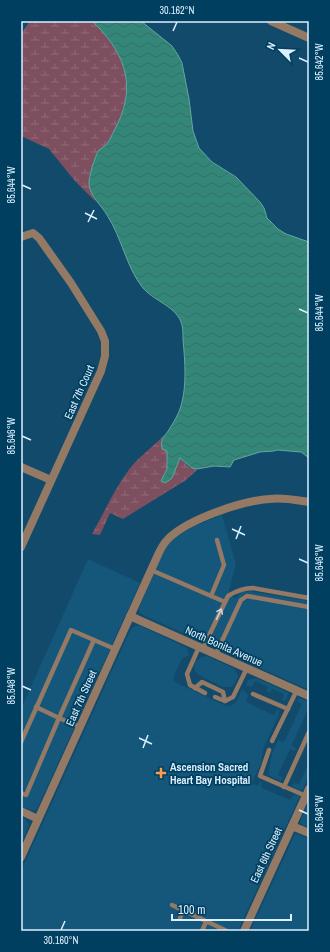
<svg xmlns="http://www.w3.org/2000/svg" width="330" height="952" font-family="'Archivo Narrow',sans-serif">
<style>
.built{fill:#15567b}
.wetland{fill:url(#wetland-marsh)}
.water{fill:url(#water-waves);stroke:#65a6a0}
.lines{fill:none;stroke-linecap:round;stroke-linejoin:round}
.service{stroke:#947965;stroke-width:4.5}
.minor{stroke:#947965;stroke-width:8}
.tertiary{stroke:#947965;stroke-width:8}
.oneway{stroke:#c9d2d8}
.ticks{fill:none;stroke:#dbf0ff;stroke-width:1.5}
.poi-dot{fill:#fa9f4f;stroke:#003f5f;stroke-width:1.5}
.labels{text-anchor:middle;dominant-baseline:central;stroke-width:3.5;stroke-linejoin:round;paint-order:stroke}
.street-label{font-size:11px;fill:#dbf0ff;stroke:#003f5f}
.poi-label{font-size:11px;font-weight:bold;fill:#dbf0ff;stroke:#003f5f;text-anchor:start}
.neatline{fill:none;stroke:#dbf0ff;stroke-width:1.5}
.ticks-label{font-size:10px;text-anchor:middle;fill:#dbf0ff}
</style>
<defs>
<pattern id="wetland-marsh" width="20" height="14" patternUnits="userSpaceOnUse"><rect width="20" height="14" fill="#7e505f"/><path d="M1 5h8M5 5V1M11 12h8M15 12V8" fill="none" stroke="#906a77"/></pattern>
<pattern id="water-waves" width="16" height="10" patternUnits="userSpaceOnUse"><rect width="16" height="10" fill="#338778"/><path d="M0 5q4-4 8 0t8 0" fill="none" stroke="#396e66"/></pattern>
</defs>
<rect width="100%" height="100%" fill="#114a6b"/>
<!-- built -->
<g class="built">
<polygon points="222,515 236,564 229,591 233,597 236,598 241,592 248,591 309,601 309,690 143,615 140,613 139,608 160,559 168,544 178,536 195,526"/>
<polygon points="88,559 140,583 37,809 33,811 21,806 21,709"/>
<polygon points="136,626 141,626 187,648 189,655 182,659 173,678 175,682 226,706 232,705 236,702 242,689 248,695 246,702 274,715 277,710 280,711 263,750 261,763 252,783 258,786 261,780 262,788 290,800 294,794 300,796 302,791 293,787 292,785 294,783 299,784 309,762 309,776 277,846 241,924 238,931 21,931 21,871 128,635 132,628"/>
<polygon points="207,656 235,669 238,677 234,685 230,687 223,687 197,674 194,669 195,662 201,657"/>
<polygon points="256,678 309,702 309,707 292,745 297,750 295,751 290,749 278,775 283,778 281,781 268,775 272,754 278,740 284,742 302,704 297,701 299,698 289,693 286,700 284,701 282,699 284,694 272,689 270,693 266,691 268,687 255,681 252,687 246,686 248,680"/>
<polygon points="309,802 309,828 302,825 300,822"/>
<polygon points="21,816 26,820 29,825 21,845"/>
<polygon points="295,834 297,834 309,839 309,931 250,931"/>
</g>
<!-- wetland -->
<g class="wetland">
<path d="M30 21H92C124 51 137 84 117 125 114 132 111 139 106 144 105 147 101 148 99 150 95 154 88 179 89 185 90 190 94 197 96 202L75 181 49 149 21 136V34Z"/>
<path d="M164 435 161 442 167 451V469L163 476 172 478 180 458 189 467 197 469 196 471 186 480 123 519 110 513 100 535 92 534C104 513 114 490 128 471 138 457 152 448 164 435Z"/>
</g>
<!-- water -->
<path class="water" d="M92 21H141L172 46 178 55 182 63 189 99 193 131 199 148 212 162 236 177 260 202 264 208 267 218 278 229 286 234 309 242V458L301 452 277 450 274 451 260 452 234 460 230 467 214 466 197 469 192 468 180 458 172 478 165 483 161 481 167 469V451L162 449C160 437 165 437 170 428 174 422 179 413 181 406 187 385 185 361 183 340 183 335 183 329 182 325 177 306 155 302 143 288 126 267 122 238 107 215 101 205 91 197 89 185 88 179 95 155 99 150 101 148 104 147 106 145 111 139 114 130 118 123 137 83 123 50 92 21Z"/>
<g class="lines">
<!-- service -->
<g class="service">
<polyline points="151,570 225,602"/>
<polyline points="211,596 224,565 217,540"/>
<polyline points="199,647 187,674 190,685 205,693"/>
<path d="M203 648 228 596C236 591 243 588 253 588L309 598"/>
<polyline points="216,654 241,600 247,596 309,607"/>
<polyline points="195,688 202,682 223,692 225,701"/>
<polyline points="253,694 288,709"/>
<polyline points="215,697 225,701 233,697 247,668"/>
<polyline points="80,727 59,718 94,640 115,649"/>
<polyline points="272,741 297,690"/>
<polyline points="21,742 71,630 94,640"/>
<polyline points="269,750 260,776 306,796"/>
<polyline points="284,787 309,732"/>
<polyline points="21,793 26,795 59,718 36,707"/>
<polyline points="172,905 227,931"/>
<polyline points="180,918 183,911"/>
<polyline points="202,931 206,922"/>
</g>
<!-- minor -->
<g class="minor">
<polyline points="21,237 33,233 39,238 71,283 101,331 105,341 105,356 101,371 21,547"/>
<polyline points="21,467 51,480"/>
<polyline points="130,616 309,696"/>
<polyline points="21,811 38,819"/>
<polyline points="292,826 309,833"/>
<path d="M21 857 157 557C160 550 163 544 168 539 188 519 242 501 269 499 283 497 296 500 309 502"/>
<polyline points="244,931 309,789"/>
</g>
<!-- tertiary -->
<polyline class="tertiary" points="271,21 309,38"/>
</g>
<!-- one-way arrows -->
<defs><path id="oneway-shaft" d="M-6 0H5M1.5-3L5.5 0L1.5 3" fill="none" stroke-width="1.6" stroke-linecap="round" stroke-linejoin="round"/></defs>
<use class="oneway" href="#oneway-shaft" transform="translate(219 614) rotate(-65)"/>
<!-- ticks -->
<path class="ticks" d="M173 31 177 22M299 58 308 62M22 185 31 189M85 213 97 219M88 222 94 210M299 309 308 313M22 436 31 440M232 529 245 535M236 539 241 526M299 559 308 563M22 686 31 690M139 738 152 744M143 748 148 735M299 810 308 814M61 930 65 921"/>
<!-- markers -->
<path class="poi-dot" d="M159 767h4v4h4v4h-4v4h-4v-4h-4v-4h4z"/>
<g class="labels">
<!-- street labels -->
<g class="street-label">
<text transform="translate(79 392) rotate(-66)">East 7th Court</text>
<text transform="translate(224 646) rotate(24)">North Bonita Avenue</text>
<text transform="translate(81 698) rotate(-66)">East 7th Street</text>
<text transform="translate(266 855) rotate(-65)">East 6th Street</text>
</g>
<!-- poi labels -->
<g class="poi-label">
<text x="170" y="767">Ascension Sacred<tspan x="170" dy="13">Heart Bay Hospital</tspan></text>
</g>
</g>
<!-- border -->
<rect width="330" height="952" fill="none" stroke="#003f5f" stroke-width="44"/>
<!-- north arrow -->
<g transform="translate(280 50) rotate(294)" stroke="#003f5f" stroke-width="3" paint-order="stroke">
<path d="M0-3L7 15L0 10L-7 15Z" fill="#dbf0ff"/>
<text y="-6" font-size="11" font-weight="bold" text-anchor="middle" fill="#dbf0ff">N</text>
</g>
<!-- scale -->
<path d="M172 914v6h119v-6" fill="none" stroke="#dbf0ff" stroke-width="2"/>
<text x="178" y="914" font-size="12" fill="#dbf0ff" stroke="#003f5f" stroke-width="3" paint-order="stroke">100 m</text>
<rect x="22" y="22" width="286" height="908" class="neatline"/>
<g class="ticks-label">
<text x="177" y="14">30.162°N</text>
<text transform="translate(319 62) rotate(-90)" y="4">85.642°W</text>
<text transform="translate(11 185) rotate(-90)" y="4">85.644°W</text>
<text transform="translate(319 313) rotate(-90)" y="4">85.644°W</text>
<text transform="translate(11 436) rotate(-90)" y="4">85.646°W</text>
<text transform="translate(319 563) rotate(-90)" y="4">85.646°W</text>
<text transform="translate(11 686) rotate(-90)" y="4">85.648°W</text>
<text transform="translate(319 814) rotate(-90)" y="4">85.648°W</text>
<text x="61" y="944">30.160°N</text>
</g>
</svg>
